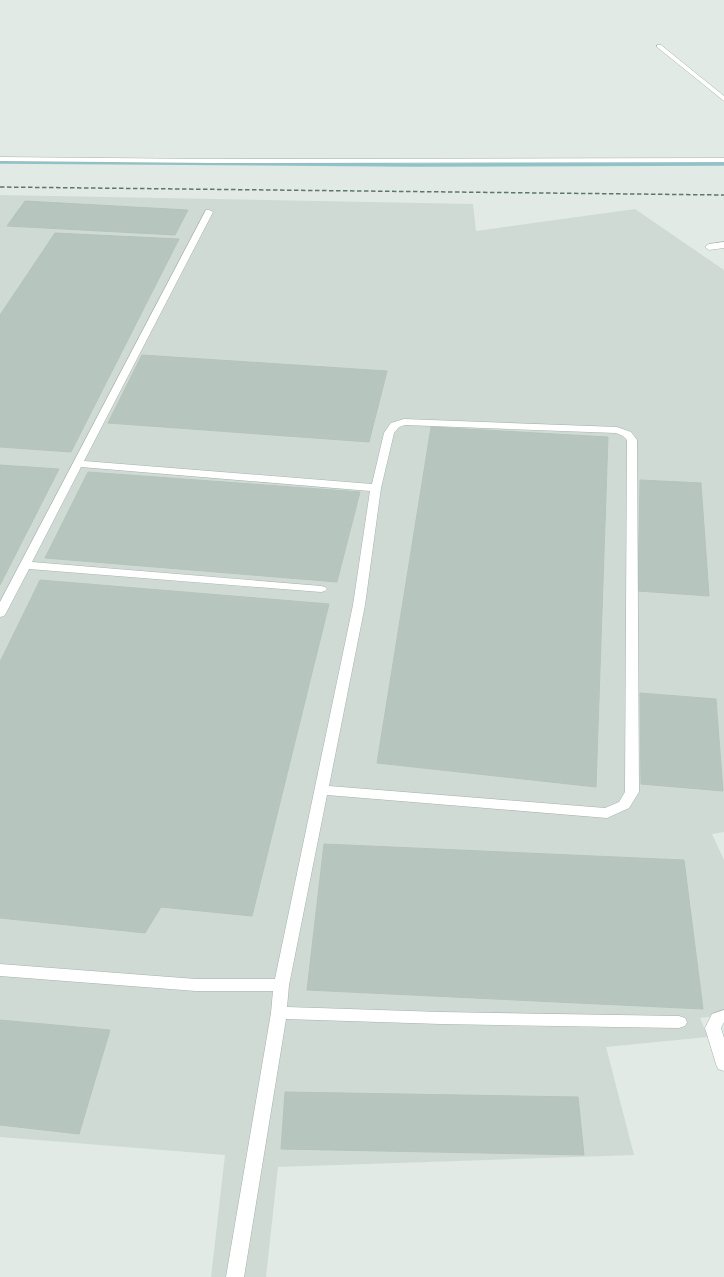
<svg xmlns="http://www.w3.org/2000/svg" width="724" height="1277" font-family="Roboto,sans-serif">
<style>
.built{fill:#d0dad5}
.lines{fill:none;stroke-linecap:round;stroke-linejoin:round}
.stream{stroke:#8fc3ca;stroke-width:3.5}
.building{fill:#b7c5bf;stroke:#b5c3bd}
.minor-casing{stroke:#a5b2ad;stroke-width:1}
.minor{fill:#fff;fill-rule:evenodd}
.rail{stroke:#5e756e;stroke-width:1.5;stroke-dasharray:4.5 2.5;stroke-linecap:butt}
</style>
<rect width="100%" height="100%" fill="#e2eae6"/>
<!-- built -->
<polygon class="built" points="0,195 473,204 476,231 635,209 724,270 724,832 712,834 724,860 724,1015 700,1018 708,1037 606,1047 634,1155 278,1167 266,1277 211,1277 225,1155 0,1137"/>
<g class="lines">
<!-- stream -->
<polyline class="stream" points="0,162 414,165 724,164"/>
</g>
<!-- building -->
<g class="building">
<polygon points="25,201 188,210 175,235 7,226"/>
<polygon points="55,233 179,239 71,452 0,447 0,315"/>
<polygon points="142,355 387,371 369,442 108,423"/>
<polygon points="431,427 608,437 596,787 377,763"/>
<polygon points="0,465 59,469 0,585"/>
<polygon points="88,472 360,492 337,582 45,558"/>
<polygon points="640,480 701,483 709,596 638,591"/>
<polygon points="40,580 329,604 252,916 161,907 145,933 0,918 0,662"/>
<polygon points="640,693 716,699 723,791 641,784"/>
<polygon points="324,844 684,860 703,1009 307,990"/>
<polygon points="0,1020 110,1030 79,1134 0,1125"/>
<polygon points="285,1092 578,1097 584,1155 281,1149"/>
</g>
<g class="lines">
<!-- minor casing -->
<g class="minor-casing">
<g id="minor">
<polygon points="657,45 661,45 724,96 724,101 657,47"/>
<polygon points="0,157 214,159 724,158 724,162 214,163 0,161"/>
<path d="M206 210H209L213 212 84 461 372 484 384 433 391 423 404 419 617 427 631 432 637 440 639 792 629 808 607 818 327 795 289 985 287 1007 441 1012 679 1016 685 1018 687 1022 685 1026 679 1028 441 1024 286 1019 244 1277H226L271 1013 273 991H196L0 976V964L196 979H275L353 605 370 491 81 467 32 562 321 586 325 587 327 589 325 591 321 592 29 569 6 613 4 616 0 617V602ZM405 425 616 433 623 436 627 440 625 792 619 802 605 808 329 786 365 605 381 488 394 433 399 427Z"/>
<polygon points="724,242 724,248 709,250 705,247 709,244"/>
<polygon points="724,1010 724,1022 721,1028 724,1038 724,1071 718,1069 716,1064 705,1028 712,1014"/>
</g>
</g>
<!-- minor -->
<use href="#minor" class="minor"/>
<!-- rail -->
<polyline class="rail" points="0,187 724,195"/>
</g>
</svg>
